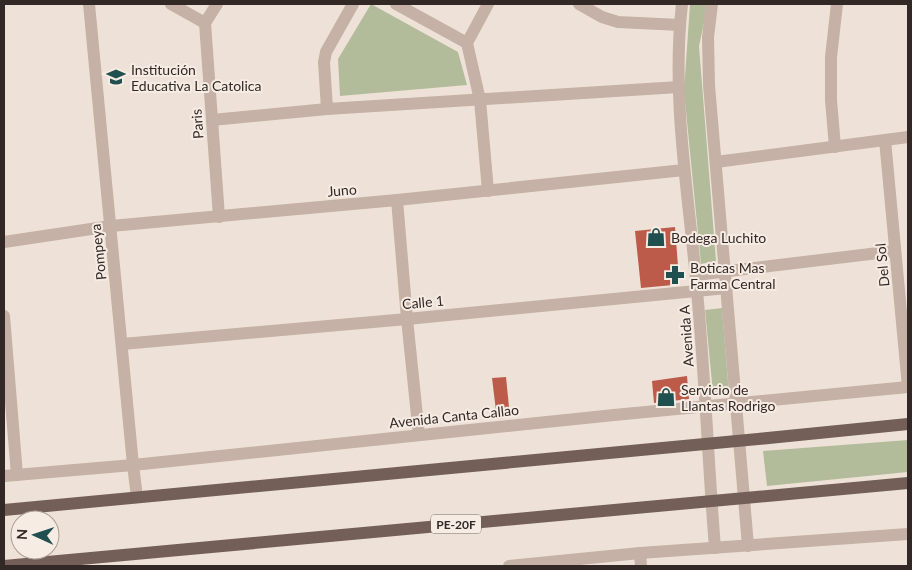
<svg xmlns="http://www.w3.org/2000/svg" width="912" height="570" font-family="Lato,sans-serif">
<style>
.green{fill:#b3bc9a}
.building{fill:#bc5b49}
.lines{fill:none;stroke-linecap:round;stroke-linejoin:round}
.minor{stroke:#c5b1a5;stroke-width:12}
.major{stroke:#735f58;stroke-width:12}
.labels{text-anchor:middle;dominant-baseline:central;stroke-width:4;stroke-linejoin:round;paint-order:stroke}
.shield{fill:#f7ece4;stroke:#6d645f;stroke-width:1}
.shield-label{font-size:12px;font-weight:bold;fill:#322926}
.poi-label{font-size:14px;fill:#322926;stroke:#f7ece4;text-anchor:start}
.street-label{font-size:14px;fill:#322926;stroke:#f7ece4}
</style>
<rect width="100%" height="100%" fill="#eee2d8"/>
<!-- green -->
<g class="green">
<polygon points="371,4 458,52 467,85 340,96 338,59"/>
<polygon points="690,4 708,4 699,46 716,261 701,264 684,91"/>
<polygon points="722,308 729,394 713,393 705,310"/>
<polygon points="908,440 908,472 767,486 763,451"/>
</g>
<!-- building -->
<g class="building">
<polygon points="675,227 679,279 673,285 641,288 635,231"/>
<polygon points="687,376 689,399 654,403 652,381"/>
<polygon points="506,377 510,417 497,419 492,378"/>
</g>
<g class="lines">
<!-- minor -->
<g class="minor">
<polyline points="89,4 133,465 137,497"/>
<polyline points="171,4 205,23"/>
<polyline points="217,4 205,23 219,217"/>
<polyline points="396,4 467,43"/>
<polyline points="579,4 602,17 618,22 680,25"/>
<path d="M682 4C671 100 689 195 697 291 705 376 708 462 715 548"/>
<polyline points="712,4 708,37 709,85 748,546"/>
<polyline points="327,109 324,62 326,52 353,4"/>
<polyline points="212,120 327,109 679,87"/>
<polyline points="835,147 831,100 831,57 837,4"/>
<polyline points="716,162 908,137"/>
<polyline points="488,191 480,100 467,43 488,4"/>
<polyline points="397,200 407,319 419,435"/>
<polyline points="4,242 111,226 397,200 684,170"/>
<polyline points="696,275 895,251"/>
<polyline points="4,316 17,475"/>
<polyline points="122,344 407,319 727,288"/>
<polyline points="4,476 133,465 614,415 908,387 885,140"/>
<polyline points="640,553 641,566"/>
<polyline points="509,566 640,553 908,534"/>
</g>
<!-- major -->
<g class="major">
<polyline points="4,510 758,439 908,424"/>
<polyline points="4,566 908,483"/>
</g>
</g>
<!-- icons -->
<defs>
<g id="school-bare" transform="scale(1.5)"><path d="M0-5L7-2L0 1L-7-2ZM-4 1L0 2.5L4 1V4Q0 6-4 4Z" fill="#1f4f4e" stroke="#f7ece4" stroke-width="2.5" paint-order="stroke"/></g>
<g id="shop-bare" transform="scale(1.5)"><path d="M-5-2.5h2.3a2.7 3.5 0 0 1 5.4 0H5L5.5 6h-11ZM-1.5-2.5h3a1.5 2.3 0 0 0-3 0Z" fill="#1f4f4e" stroke="#f7ece4" stroke-width="2.5" paint-order="stroke"/></g>
<g id="pharmacy-bare" transform="scale(1.5)"><path d="M-2-6h4v4h4v4h-4v4h-4v-4h-4v-4h4Z" fill="#1f4f4e" stroke="#f7ece4" stroke-width="2.5" paint-order="stroke"/></g>
</defs>
<g fill-rule="evenodd">
<use href="#school-bare" x="116" y="77"/>
<use href="#shop-bare" x="656" y="237"/>
<use href="#pharmacy-bare" x="675" y="275"/>
<use href="#shop-bare" x="666" y="397"/>
</g>
<g class="labels">
<!-- shield labels -->
<rect class="shield" x="431" y="514.5" width="50" height="19" rx="4"/>
<g class="shield-label">
<text x="456" y="524">PE-20F</text>
</g>
<!-- poi labels -->
<g class="poi-label">
<text x="131" y="69">Institución<tspan x="131" dy="16">Educativa La Catolica</tspan></text>
<text x="671" y="237">Bodega Luchito</text>
<text x="690" y="267">Boticas Mas<tspan x="690" dy="16">Farma Central</tspan></text>
<text x="681" y="389">Servicio de<tspan x="681" dy="16">Llantas Rodrigo</tspan></text>
</g>
<!-- street labels -->
<g class="street-label">
<text transform="translate(197 124) rotate(-94)">Paris</text>
<text transform="translate(342 190) rotate(-5)">Juno</text>
<text transform="translate(98 252) rotate(-96)">Pompeya</text>
<text transform="translate(882 265) rotate(-95)">Del Sol</text>
<text transform="translate(423 302) rotate(-5)">Calle 1</text>
<text transform="translate(686 336) rotate(-94)">Avenida A</text>
<text transform="translate(454 416) rotate(-6)">Avenida Canta Callao</text>
</g>
</g>
<!-- border -->
<rect width="912" height="570" fill="none" stroke="#322926" stroke-width="10"/>
<!-- north arrow -->
<g transform="translate(35 535) rotate(273)"><circle r="24" fill="#f7ece4" stroke="#a89e98"/>
<path d="M0-4L9 19L0 12L-9 19Z" fill="#1f4f4e"/>
<text y="-8" font-size="14" font-weight="bold" text-anchor="middle" fill="#322926">N</text>
</g>
</svg>
